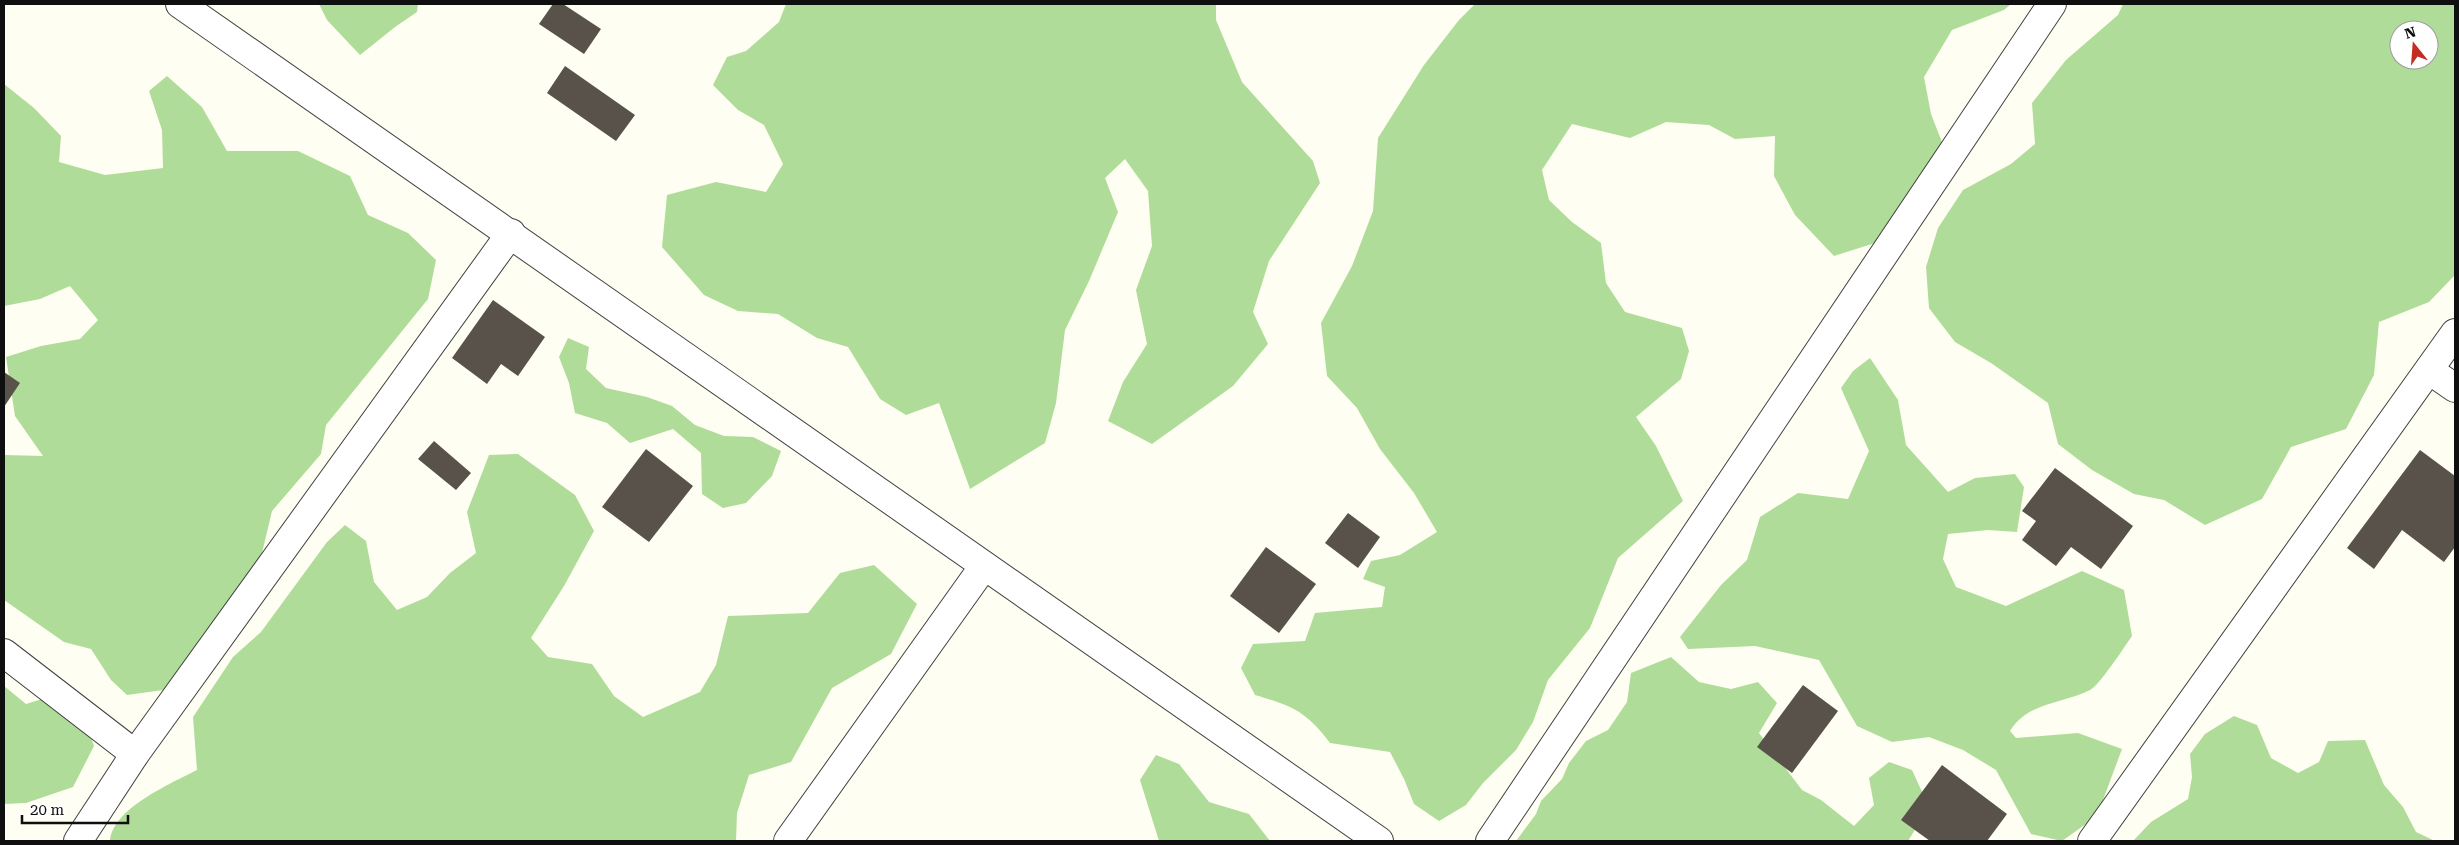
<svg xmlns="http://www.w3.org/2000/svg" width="2459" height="845" font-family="'Roboto Serif',serif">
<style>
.forest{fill:#b0dc99;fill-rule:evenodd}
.building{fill:#58524b}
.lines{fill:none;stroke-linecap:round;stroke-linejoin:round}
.minor-casing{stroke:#424242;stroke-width:30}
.minor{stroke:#fff;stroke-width:28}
</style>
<rect width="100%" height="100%" fill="#fffef2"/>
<!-- forest -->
<g class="forest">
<polygon points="319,4 418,4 417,12 395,27 360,55 327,20"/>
<polygon points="786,4 1216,4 1216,20 1242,82 1313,161 1320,183 1269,261 1253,312 1268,344 1233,386 1152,444 1108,421 1123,382 1147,344 1136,290 1152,246 1148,191 1125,159 1105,178 1118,212 1089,281 1065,330 1056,403 1045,443 970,489 939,403 906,415 880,399 848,347 817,338 778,314 738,311 704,295 662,247 667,195 716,182 766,192 783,164 764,125 738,110 713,85 727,57 746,51 779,22"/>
<path d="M1475 4H2011L2004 10 1952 30 1924 77 1931 114 1949 160 1875 243 1834 256 1795 215 1774 176 1775 136 1735 139 1709 125 1666 122 1630 138 1572 124 1542 170 1549 200 1572 222 1601 243 1606 283 1625 312 1682 328 1689 351 1681 379 1636 417 1656 446 1683 501 1618 558 1590 628 1548 680 1533 722 1516 750 1483 783 1466 805 1439 821 1414 804 1404 779 1390 752 1330 743C1306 711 1292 706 1255 695L1241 668 1253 644 1305 641 1315 613 1382 607 1385 587 1363 579 1371 561 1400 555 1437 532 1414 493 1380 449 1357 408 1327 376 1321 323 1352 266 1373 211 1378 138 1424 65 1459 20Z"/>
<path d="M2123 4H2455V275L2429 302 2379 322 2374 375 2346 429 2291 447 2262 499 2205 525 2164 500 2134 494 2092 470 2058 444 2048 403 1991 363 1955 342 1929 308 1926 267 1938 228 1963 190 2011 164 2035 144 2032 103 2066 60 2118 15ZM2399 30H2429V60H2399Z"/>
<polygon points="167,76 202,107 227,151 298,151 350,176 368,215 408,233 436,260 428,299 326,425 321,454 272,511 253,591 185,687 127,695 111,680 91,649 64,642 4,600 4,455 43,456 15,416 6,357 41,346 80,339 98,320 70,286 40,299 4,306 4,84 34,108 61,136 59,162 105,175 163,168 162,130 149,91"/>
<polygon points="568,338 589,347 586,369 606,388 647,397 672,406 695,425 724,436 753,437 781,451 772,476 746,503 723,508 702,494 701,453 673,429 630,443 607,423 575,413 569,383 559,357"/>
<path d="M1870 358 1898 400 1906 445 1948 492 1975 478 2015 474 2024 487 2017 532 1988 530 1948 534 1943 559 1956 587 2006 606 2082 571 2124 590 2132 636C2125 646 2099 686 2090 690 2062 704 2028 702 2010 731L2016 738 2078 733 2122 749 2097 816 2062 841 2031 834 1996 770 1963 750 1929 737 1892 742 1857 726 1819 660 1755 646 1688 649 1680 637 1721 585 1747 560 1760 517 1798 493 1848 499 1869 451 1841 388 1853 371Z"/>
<path d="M518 454 575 495 594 531 564 586 531 638 548 657 592 664 614 696 643 717 700 692 716 665 728 616 808 613 840 573 874 565 917 604 891 654 832 688 791 762 749 775 737 813 736 841H110C113 808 170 784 197 770L193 717 233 657 261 632 327 542 345 525 366 541 374 582 397 610 427 597 450 573 476 553 467 512 489 455Z"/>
<polygon points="1671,657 1699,682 1731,689 1758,682 1777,703 1759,733 1802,790 1821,800 1854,826 1874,805 1869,778 1889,762 1912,770 1929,807 1908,841 1516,841 1536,814 1541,801 1562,779 1569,763 1586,741 1608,730 1627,702 1631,673"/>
<polygon points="4,686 26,704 55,695 82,711 94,746 73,787 26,803 4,804"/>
<polygon points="2234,716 2257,725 2271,758 2298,773 2319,762 2328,741 2365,740 2384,785 2403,807 2416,832 2435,841 2133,841 2151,822 2188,799 2192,777 2190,754 2205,734"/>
<polygon points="1156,755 1179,764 1209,802 1249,814 1270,841 1159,841 1140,780"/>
</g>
<!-- building -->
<g class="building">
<polygon points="553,4 563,4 601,29 584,54 539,24"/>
<polygon points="565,66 635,115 616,141 547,93"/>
<polygon points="493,300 545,337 518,376 501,364 487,384 452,358"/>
<polygon points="4,372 20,383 4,407"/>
<polygon points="434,441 471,473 456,490 418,459"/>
<polygon points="646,449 693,486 649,542 602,507"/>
<polygon points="2420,450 2455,476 2455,547 2444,562 2402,530 2374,569 2347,548"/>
<polygon points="2055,468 2133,526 2101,569 2071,547 2056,566 2022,540 2036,521 2022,511"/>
<polygon points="1348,513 1380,537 1358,568 1325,543"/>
<polygon points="1266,547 1316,584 1279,633 1230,596"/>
<polygon points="1803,685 1838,711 1792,773 1757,747"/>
<polygon points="1942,765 2007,814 1987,841 1930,841 1901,820"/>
</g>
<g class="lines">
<!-- minor casing -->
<g class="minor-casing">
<g id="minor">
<polyline points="180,4 1379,841"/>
<polyline points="2429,370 2455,388"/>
<polyline points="4,653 135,754"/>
<polyline points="78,841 135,754 511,233"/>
<polyline points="788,841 984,566"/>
<polyline points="1490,841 2052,4"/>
<polyline points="2092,841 2455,333"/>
</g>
</g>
<!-- minor -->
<use href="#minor" class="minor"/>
</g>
<!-- border -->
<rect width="2459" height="845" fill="none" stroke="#0f0f0f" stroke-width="10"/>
<!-- north arrow -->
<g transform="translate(2414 45) rotate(343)"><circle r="24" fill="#ffffff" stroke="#9f9f9f"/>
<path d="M0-4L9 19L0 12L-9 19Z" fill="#c32d24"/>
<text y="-8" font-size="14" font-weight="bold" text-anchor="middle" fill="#0f0f0f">N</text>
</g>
<!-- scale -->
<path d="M22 815v8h106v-8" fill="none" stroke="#0f0f0f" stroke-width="2.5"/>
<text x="30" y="815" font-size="15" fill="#0f0f0f" stroke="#ffffff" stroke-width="4" paint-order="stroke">20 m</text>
</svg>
